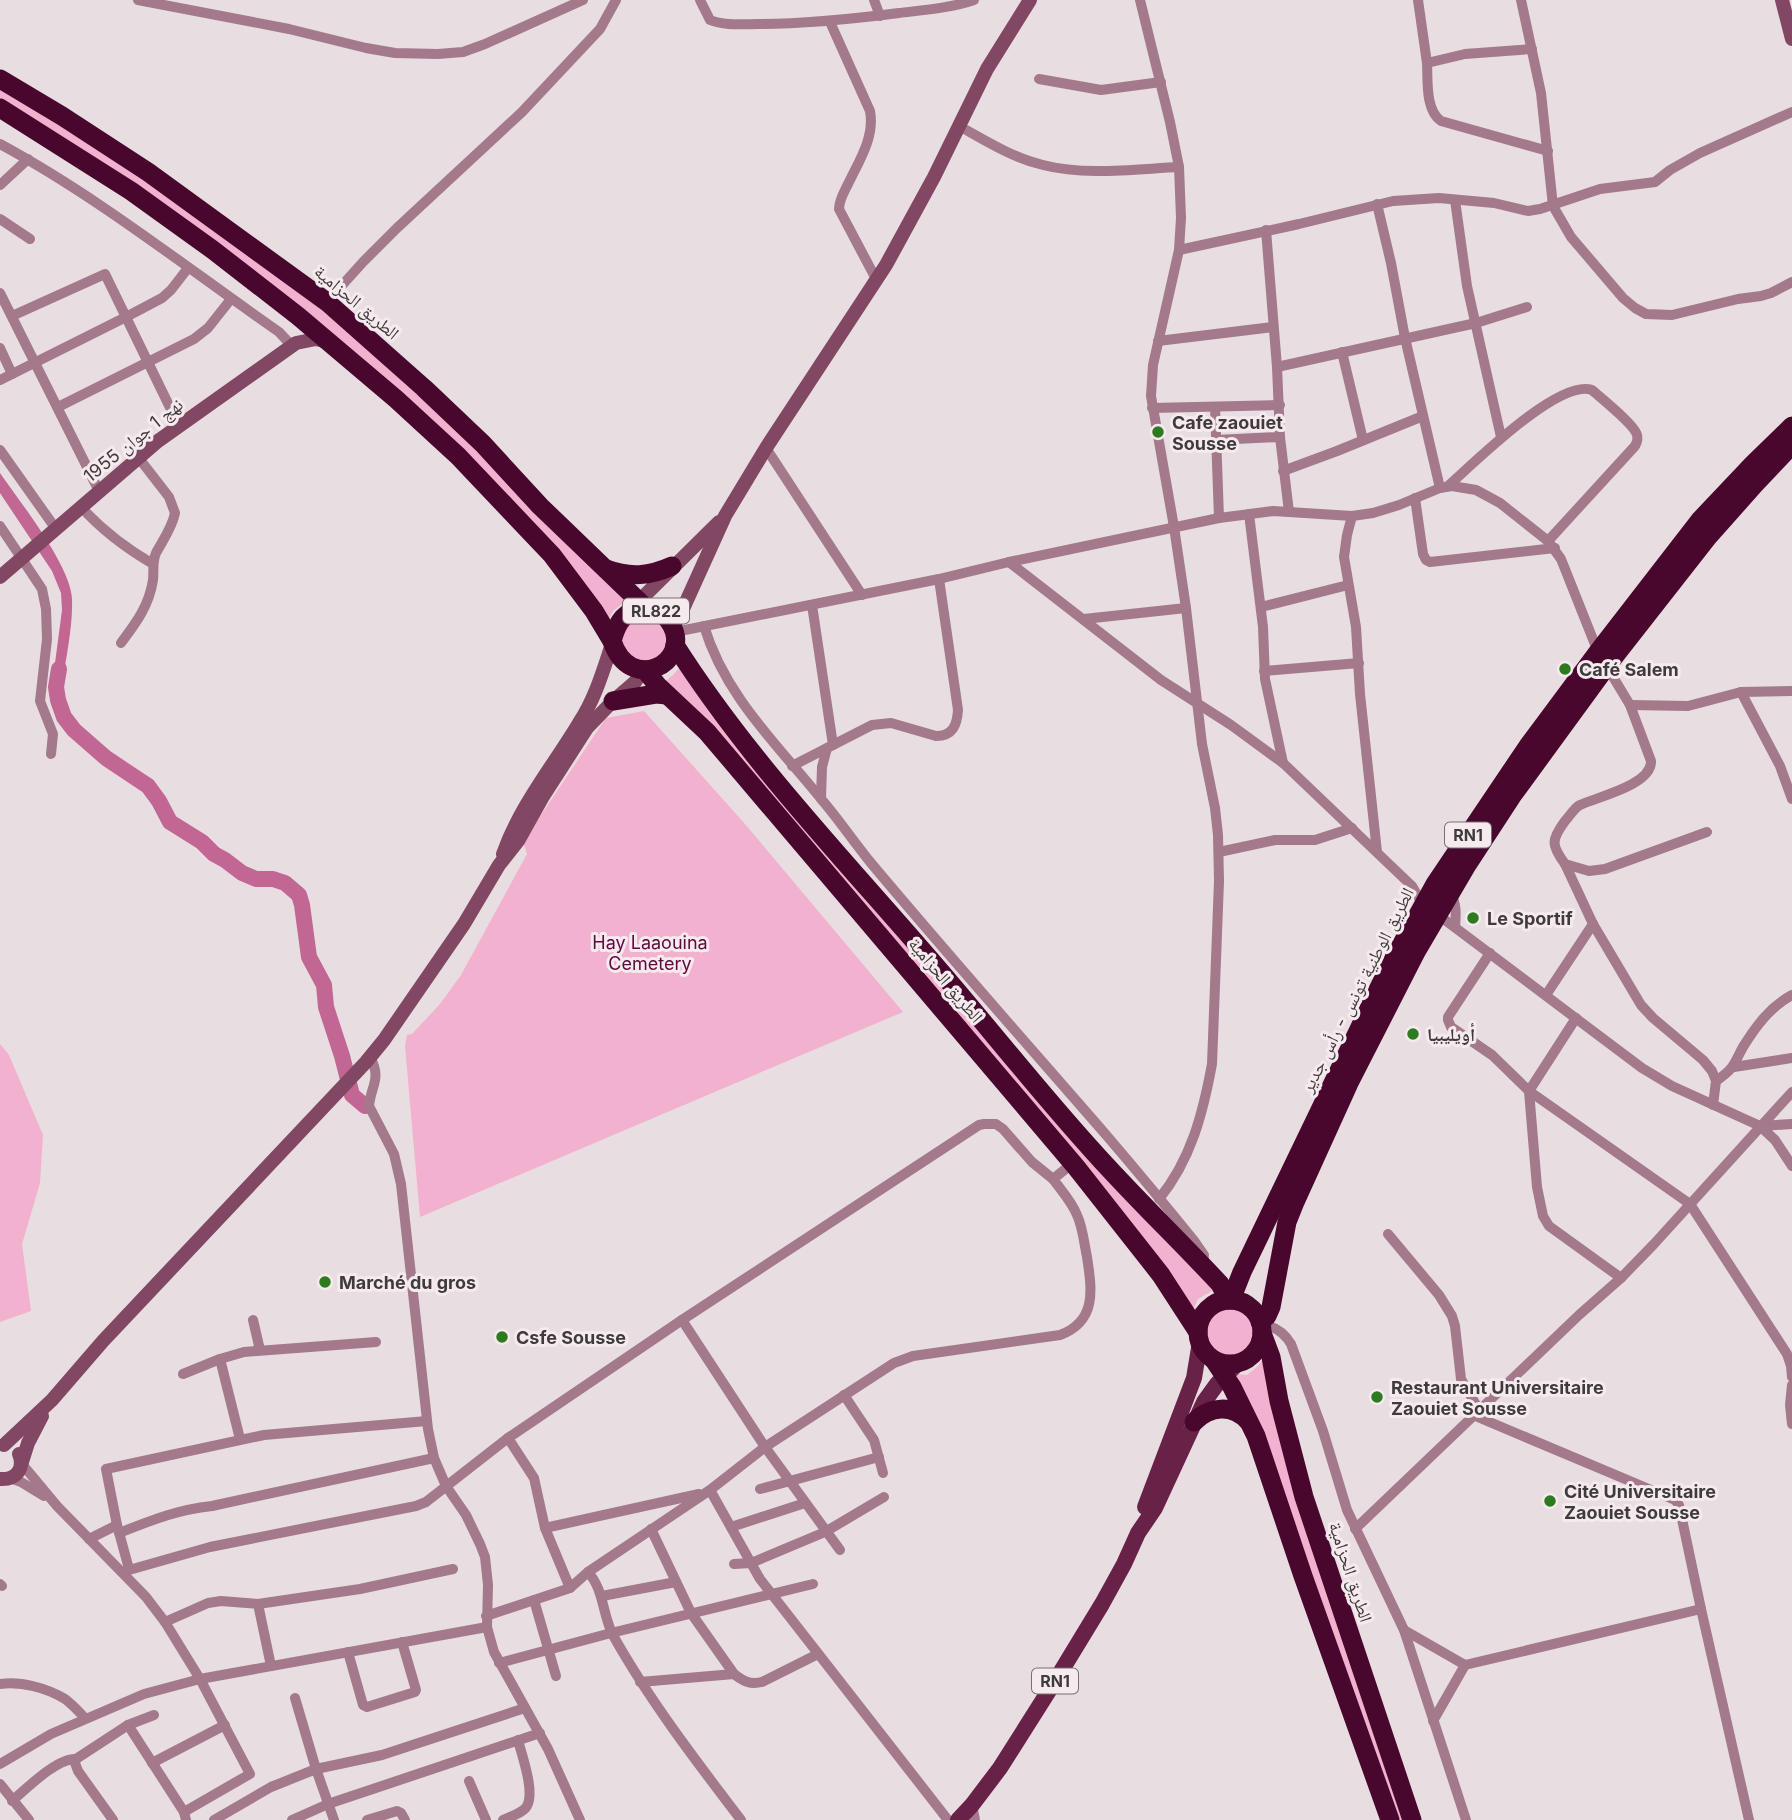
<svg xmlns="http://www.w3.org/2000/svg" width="1792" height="1820" font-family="Inter,'Noto Naskh Arabic',sans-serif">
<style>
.green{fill:#f2b1ce}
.water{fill:#c26693}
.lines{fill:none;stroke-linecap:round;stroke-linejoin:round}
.river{stroke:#c26693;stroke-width:16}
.street{stroke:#a3798b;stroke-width:10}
.secondary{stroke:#814763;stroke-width:14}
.primary{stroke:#682147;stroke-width:16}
.highway{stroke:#49072e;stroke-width:19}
.poi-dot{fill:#2e7a20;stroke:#f5eaee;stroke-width:2.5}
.labels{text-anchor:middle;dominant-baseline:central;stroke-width:6;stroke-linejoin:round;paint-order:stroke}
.shield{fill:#f5eaee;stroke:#767071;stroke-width:2}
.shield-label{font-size:16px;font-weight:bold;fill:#3f3b3c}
.street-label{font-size:18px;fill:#3f3b3c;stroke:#f5eaee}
.poi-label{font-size:18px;font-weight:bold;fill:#3f3b3c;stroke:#f5eaee;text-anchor:start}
.park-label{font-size:18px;fill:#60093d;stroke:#f5eaee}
</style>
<rect width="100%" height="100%" fill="#e8dde1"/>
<!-- green -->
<g class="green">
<polygon points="0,83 64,121 347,325 632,597 614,610 607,621 429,420 0,102"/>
<polygon points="638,615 657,619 668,635 664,654 648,665 622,654 622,626"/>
<polygon points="682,665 687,679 712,716 947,990 1217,1288 1198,1299 1192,1312 662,684 673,675"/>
<polygon points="644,711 745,824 903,1012 420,1217 405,1046 407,1035 412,1034 440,1004 461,975 527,854 524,844 539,818 606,718"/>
<polygon points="0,1044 9,1055 43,1135 40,1183 22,1244 31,1311 0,1322"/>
<circle cx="1231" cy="1332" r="24"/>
<polygon points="1267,1354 1346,1653 1403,1820 1400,1820 1352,1685 1338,1656 1232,1374 1247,1375 1258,1366"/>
</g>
<!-- water -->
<path class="water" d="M0 473C20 502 71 566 72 599 73 626 66 658 62 685L64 690 49 691 52 686 62 610 61 593 52 571 0 493Z"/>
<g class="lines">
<!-- river -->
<polyline class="river" points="59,669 56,687 58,700 64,717 74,730 106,758 148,786 159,801 170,822 202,842 214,854 225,860 242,873 256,879 273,879 285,883 299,895 302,905 309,957 324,985 326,1007 342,1056 352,1095 365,1106"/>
<!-- street -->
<g class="street">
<polyline points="138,0 289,29 366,48 395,53 438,54 463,52 485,44 583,0"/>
<path d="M700 0 710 20C724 26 743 24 759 24 806 24 852 19 899 13 924 10 951 8 974 0"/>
<polyline points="874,0 880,16"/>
<path d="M1140 0 1170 122 1179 167 1181 218 1179 250 1153 365 1151 396 1174 527 1186 608 1202 744 1215 808 1218 835 1219 881 1212 1064C1203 1113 1191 1160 1159 1199"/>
<polyline points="1418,0 1427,63"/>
<polyline points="1521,0 1541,93 1553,206 1571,237 1623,298 1635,308 1646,314 1672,315 1738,299 1761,296 1771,293 1792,282"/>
<path d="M830 22 870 111C875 137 859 161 848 184 844 192 839 200 839 209L876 279"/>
<path d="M1532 49 1465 54 1427 63C1428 80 1425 110 1441 121L1548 151"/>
<polyline points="1039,79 1101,90 1161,82"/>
<path d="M959 126C986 141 1013 158 1043 165 1085 176 1136 169 1179 167"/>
<path d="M0 144C98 197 187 268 279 332L292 346"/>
<polyline points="0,185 28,159"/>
<polyline points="1455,200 1467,286 1501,437"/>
<polyline points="1377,204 1391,263 1405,338 1440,488"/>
<polyline points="0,219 30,239"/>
<polyline points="1266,230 1277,367 1280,437 1289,512"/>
<polyline points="1179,250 1299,224 1393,201 1439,198 1494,203 1528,211 1540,209 1600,189 1655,182 1670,170 1700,153 1792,112"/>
<polyline points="0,293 99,491"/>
<polyline points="327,302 363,262 397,228 522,112 600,29 616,0"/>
<polyline points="12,316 105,274 179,426"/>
<polyline points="1158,341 1273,327"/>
<polyline points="0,348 12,374"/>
<polyline points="1342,352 1363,440"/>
<polyline points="1277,367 1476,323 1527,307"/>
<polyline points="0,380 126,317 162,298 171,290 188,268"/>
<polyline points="58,407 194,339 208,328 231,299"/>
<polyline points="1215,407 1219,518"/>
<polyline points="1152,408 1280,405"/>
<polyline points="1215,440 1280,437"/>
<polyline points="766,448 862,595"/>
<polyline points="0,450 56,529"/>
<polyline points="1283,471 1337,451 1423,416"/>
<path d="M1448 486C1473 464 1559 378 1592 390 1601 398 1635 425 1637 435 1638 440 1637 442 1635 446L1548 541"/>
<polyline points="1415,498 1423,554 1426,560 1430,562 1555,548"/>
<path d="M81 507C101 529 127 549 153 564"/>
<polyline points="1249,514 1263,627 1265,679 1283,763"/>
<polyline points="1352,516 1347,535 1344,557 1356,627 1360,694 1377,852"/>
<polyline points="0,526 42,589 46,609 47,639 40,701 53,734 51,754"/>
<polyline points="1009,562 1161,680 1231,725 1283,763 1412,886 1423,905 1437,914 1642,1068 1672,1086 1760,1126 1775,1140 1792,1166"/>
<polyline points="812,605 833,745"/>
<polyline points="1261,607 1348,585"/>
<polyline points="1084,619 1186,608"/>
<path d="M704 626C725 696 777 744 822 800 839 820 854 842 871 863 948 955 1028 1045 1107 1136 1137 1171 1166 1206 1195 1242L1204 1255 1203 1263"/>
<path d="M675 632 939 579 1009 562 1219 518 1273 511 1352 516 1373 513 1399 505 1440 488 1452 486 1476 490 1500 503 1548 541 1561 559 1598 652 1630 705 1651 761C1652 785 1597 797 1580 805 1574 808 1570 816 1565 821 1551 840 1551 845 1565 864L1589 871 1605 869 1707 832"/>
<path d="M121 643C136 623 149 606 153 580 154 571 152 562 156 553 163 540 172 528 175 513L169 497 138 457"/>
<polyline points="1264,671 1359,663"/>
<polyline points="1741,692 1780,766 1792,799"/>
<polyline points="1630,705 1688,706 1741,692 1792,691"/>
<path d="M792 766 872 725 891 723 936 736C953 736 957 725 958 710L939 579"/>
<polyline points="821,798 822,767 827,748"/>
<polyline points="1219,852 1275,840 1315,840 1352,828"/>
<polyline points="1565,864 1593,924 1641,1005 1653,1018 1703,1060 1712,1071 1716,1081 1713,1105"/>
<path d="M1450 893C1457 903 1456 915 1455 927"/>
<polyline points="1490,953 1448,1017 1448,1020 1451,1027 1492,1055 1529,1091 1690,1204 1787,1354 1791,1366 1792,1377"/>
<polyline points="1546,995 1593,924"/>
<polyline points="1576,1018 1529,1091 1537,1187 1543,1216 1549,1226 1621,1278"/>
<path d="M370 1057C382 1079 371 1085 369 1106L394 1154 401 1184 428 1429 434 1458 446 1486 466 1515 480 1544 485 1557 488 1585 487 1627 494 1652 548 1749 580 1820"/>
<polyline points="1734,1067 1792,1058"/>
<path d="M1716 1081C1735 1068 1733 1065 1743 1047 1756 1026 1770 1007 1792 995"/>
<polyline points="1760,1126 1792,1124"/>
<polyline points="1388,1234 1439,1295 1452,1316 1455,1326 1461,1379 1479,1410"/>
<polyline points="253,1320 260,1350"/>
<polyline points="682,1320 765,1447 840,1550"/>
<path d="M1261 1324C1275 1326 1284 1332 1291 1344L1323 1431 1347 1510 1404 1630 1466 1820"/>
<polyline points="220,1359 240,1439"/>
<polyline points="183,1374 220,1359 244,1352 376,1342"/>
<polyline points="1792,1385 1790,1405 1792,1424"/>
<polyline points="844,1395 874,1440 883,1473"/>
<polyline points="1473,1415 1675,1500 1679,1505 1701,1609"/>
<polyline points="508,1438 534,1478 545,1528 570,1588"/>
<polyline points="22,1464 57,1506 146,1597 165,1622 200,1679 250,1774 184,1812"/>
<polyline points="11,1478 21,1482 44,1496"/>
<polyline points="760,1489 879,1457"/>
<polyline points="710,1490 760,1579 948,1820"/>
<polyline points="731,1527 805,1503"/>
<polyline points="545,1528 699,1494"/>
<path d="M651 1529 691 1613 734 1674C743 1681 750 1685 762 1682L818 1654"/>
<polyline points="1355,1529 1579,1315 1621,1278 1654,1244 1792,1092"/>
<path d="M119 1533C152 1520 176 1510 212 1506L434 1458"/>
<polyline points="89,1539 117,1525"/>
<polyline points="734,1564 751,1563 825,1532 884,1497"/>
<polyline points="129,1569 117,1525 106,1469 264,1435 427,1421"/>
<polyline points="122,1572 210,1547 416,1506 426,1502 508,1438 682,1320 979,1125 984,1124 996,1124 1003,1129 1032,1162 1053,1179 1073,1163"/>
<path d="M588 1572C605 1591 602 1616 614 1637 650 1701 696 1761 741 1820"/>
<polyline points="0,1584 2,1586"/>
<polyline points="602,1596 676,1582"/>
<polyline points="534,1600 556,1676"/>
<polyline points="258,1604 360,1589 453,1569"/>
<path d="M486 1616 570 1588 588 1572 710 1490 765 1447 894 1363 913 1356 1060 1335C1097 1321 1092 1290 1087 1257 1084 1243 1083 1228 1077 1215 1072 1202 1061 1190 1053 1179"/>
<polyline points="165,1622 208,1603 221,1601 258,1604 271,1666"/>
<polyline points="1404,1630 1465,1665 1701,1609 1749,1820"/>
<polyline points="348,1652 363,1705 367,1707 415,1692 416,1690 402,1642"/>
<polyline points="499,1663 611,1633 813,1584"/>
<polyline points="640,1682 734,1674"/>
<path d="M0 1684C21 1681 47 1688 65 1699 72 1704 79 1712 85 1718"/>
<polyline points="295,1698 316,1769 334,1820"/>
<polyline points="1433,1721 1465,1665"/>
<polyline points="128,1725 184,1812 186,1820"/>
<polyline points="152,1763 225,1725"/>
<polyline points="0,1764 51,1734 144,1694 200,1679 487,1627"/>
<polyline points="469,1781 486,1820"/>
<polyline points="0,1784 29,1820"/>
<path d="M12 1801C27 1788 57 1758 76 1759"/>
<polyline points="972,1805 975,1820"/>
<polyline points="113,1820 78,1771 75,1763 76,1759 128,1725 154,1715"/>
<polyline points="214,1820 271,1787 316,1769 382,1755 525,1708"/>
<polyline points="292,1820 328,1804 540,1733"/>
<polyline points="367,1820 397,1811 401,1813 405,1820"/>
<path d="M503 1820C509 1817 523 1813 527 1806 535 1791 522 1756 518 1740"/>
</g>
<!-- secondary -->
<g class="secondary">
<polyline points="1782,0 1792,39"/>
<polyline points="0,577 158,441 296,343 316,339 328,342"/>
<polyline points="634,606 719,522"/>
<polyline points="673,627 682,611 725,516 766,448 886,265 934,177 987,69 1030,0"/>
<path d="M503 854C520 806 553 766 579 723 595 699 603 671 612 644"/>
<polyline points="4,1445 52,1400 103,1341 366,1062 384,1040 464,924 499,865 518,841 542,798 587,728 613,701 635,682 643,670"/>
<polyline points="22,1462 28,1443 42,1416"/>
<path d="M0 1479C16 1480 25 1469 19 1454"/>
</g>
<!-- primary -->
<g class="primary">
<polyline points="1145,1507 1194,1378 1200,1342"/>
<polyline points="958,1820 972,1805 1000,1768 1057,1678 1102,1604 1124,1564 1138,1533 1155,1508 1204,1402 1217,1384 1238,1363"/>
</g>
<!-- highway -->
<g class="highway">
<polyline points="0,79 62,116 148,172 327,302 424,388 483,444 540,506 646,608"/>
<polyline points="0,108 131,191 213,250 298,316 396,399 458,456 552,555 594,611 612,641"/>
<path d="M606 569C630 578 650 576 672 566"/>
<path d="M646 608C657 610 667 615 672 626 691 663 630 695 612 641 617 622 625 609 646 608Z"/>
<path d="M675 645C745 755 836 851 921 949 979 1015 1033 1085 1092 1150 1133 1196 1178 1239 1220 1284L1228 1300"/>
<polyline points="645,670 658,686 707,732 1076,1167 1161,1275 1198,1332"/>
<polyline points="613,701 656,694 667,695"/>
<polyline points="1231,1300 1242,1272 1388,969 1435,884 1528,746 1598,652 1700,520 1753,464 1792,426"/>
<circle cx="1230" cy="1332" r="32"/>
<polyline points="1260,1322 1267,1316 1271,1307 1287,1222 1295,1202 1349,1083 1416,952 1467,865 1512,796 1607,666 1708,537 1755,484 1792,445"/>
<polyline points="1262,1333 1271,1357 1279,1401 1304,1497 1412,1820"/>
<polyline points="1214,1360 1232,1387 1256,1436 1303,1576 1390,1820"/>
<path d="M1194 1422C1210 1406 1232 1404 1248 1421"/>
</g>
</g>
<!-- markers -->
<g class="poi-dot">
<circle cx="1158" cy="432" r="7"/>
<circle cx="1565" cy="669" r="7"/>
<circle cx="1473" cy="918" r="7"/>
<circle cx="1413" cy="1034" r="7"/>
<circle cx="325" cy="1282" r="7"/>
<circle cx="502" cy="1337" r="7"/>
<circle cx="1377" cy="1397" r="7"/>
<circle cx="1550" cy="1501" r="7"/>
</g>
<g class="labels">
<!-- shield labels -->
<g class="shield">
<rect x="623" y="598.5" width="66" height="25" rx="5"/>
<rect x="1445" y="822.5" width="46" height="25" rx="5"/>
<rect x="1032" y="1668.5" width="46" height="25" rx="5"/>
</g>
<g class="shield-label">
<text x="656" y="611">RL822</text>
<text x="1468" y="835">RN1</text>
<text x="1055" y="1681">RN1</text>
</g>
<!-- street labels -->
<g class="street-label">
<text transform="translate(357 302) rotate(40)">الطريق الحزامية</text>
<text transform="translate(133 440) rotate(-39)">نهج 1 جوان 1955</text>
<text transform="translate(946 980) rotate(50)">الطريق الحزامية</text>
<text transform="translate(1357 990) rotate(-63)">الطريق الوطنية تونس - رأس جدير</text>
<text transform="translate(1351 1572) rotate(72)">الطريق الحزامية</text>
</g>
<!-- poi labels -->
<g class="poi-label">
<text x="1172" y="422">Cafe zaouiet<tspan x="1172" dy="21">Sousse</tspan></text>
<text x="1579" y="669">Café Salem</text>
<text x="1487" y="918">Le Sportif</text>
<text x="1427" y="1034">أويليبيا</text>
<text x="339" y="1282">Marché du gros</text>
<text x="516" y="1337">Csfe Sousse</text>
<text x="1391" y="1387">Restaurant Universitaire<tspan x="1391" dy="21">Zaouiet Sousse</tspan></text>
<text x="1564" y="1491">Cité Universitaire<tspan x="1564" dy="21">Zaouiet Sousse</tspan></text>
</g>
<!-- park labels -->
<g class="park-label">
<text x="650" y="942">Hay Laaouina<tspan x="650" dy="21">Cemetery</tspan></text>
</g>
</g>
</svg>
